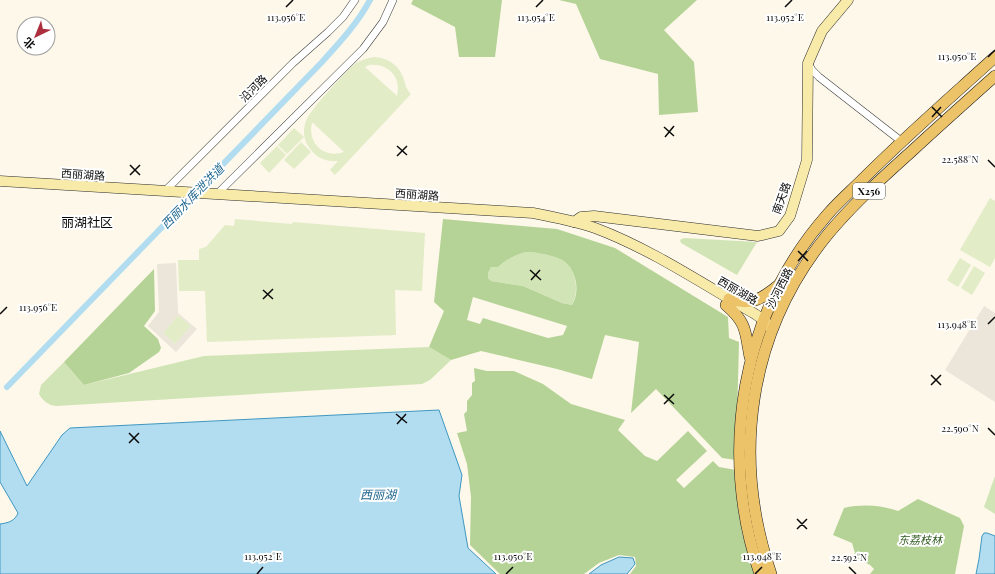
<svg xmlns="http://www.w3.org/2000/svg" width="995" height="574" font-family="'Playfair Display','Noto Sans SC',serif">
<style>
.green{fill:#d1e4b6}
.forest{fill:#b6d397;fill-rule:evenodd}
.pitch{fill:#e2ecc7;fill-rule:evenodd}
.plaza{fill:#ebe5da;fill-rule:evenodd}
.water{fill:#b2ddf0;stroke:#3f97c1}
.lines{fill:none;stroke-linecap:round;stroke-linejoin:round}
.canal{stroke:#b2ddf0;stroke-width:6}
.street-casing{stroke:#3d3d3d;stroke-width:8}
.secondary-casing{stroke:#2c2c2c;stroke-width:11}
.primary-casing{stroke:#1b1b1b;stroke-width:12}
.street{stroke:#fff;stroke-width:7}
.secondary{stroke:#f8eaa9;stroke-width:10}
.primary{stroke:#edc369;stroke-width:11}
.ticks{fill:none;stroke:#0a0a0a;stroke-width:1.5}
.labels{text-anchor:middle;dominant-baseline:central;stroke-width:4;stroke-linejoin:round;paint-order:stroke}
.shield{fill:#fff;stroke:#545454;stroke-width:1}
.shield-label{font-size:10px;font-weight:bold;fill:#0a0a0a}
.street-label{font-size:11px;fill:#0a0a0a;stroke:#fff}
.park-label{font-size:11px;font-style:italic;fill:#315b21;stroke:#fff}
.water-label{font-size:12px;font-style:italic;fill:#1f6790;stroke:#fff}
.quarter-label{font-size:13px;fill:#0a0a0a;stroke:#fff}
.ticks-label{font-size:10px;text-anchor:middle;fill:#0a0a0a;stroke:#fff;stroke-width:4;stroke-linejoin:round;paint-order:stroke}
</style>
<rect width="100%" height="100%" fill="#fdf8e9"/>
<!-- green -->
<g class="green">
<polygon points="684,238 757,242 737,275 681,243 680,240"/>
<path d="M526 252C536 252 558 256 565 262 577 272 579 292 572 305L562 303 523 286 491 281 488 278V273L491 267H498C507 259 515 255 526 252Z"/>
<path d="M429 347 451 360 430 380 422 384 56 406C48 405 43 401 39 394L41 385 64 362 84 385 204 356Z"/>
<polygon points="995,476 995,514 984,507"/>
</g>
<!-- forest -->
<g class="forest">
<polygon points="413,0 502,0 495,57 459,57 455,27 411,4"/>
<polygon points="559,0 697,0 664,30 694,62 698,112 659,115 658,74 600,59 576,4"/>
<path d="M443 219 557 229 615 248 728 317 729 338 739 342 736 460 722 458 656 389 631 413 639 342 605 335 592 379 557 369 481 351 451 360 429 347 444 311 434 302ZM526 252C536 252 558 256 565 262 577 272 580 292 572 305L562 303 523 286 491 281 488 278V273L491 267H498C507 259 515 255 526 252ZM473 297 567 326 563 335 548 338 483 318 480 324 467 320Z"/>
<polygon points="154,269 155,311 144,326 158,339 161,348 159,352 129,373 84,385 64,362"/>
<polygon points="474,368 487,371 514,371 543,384 571,404 625,420 618,430 645,456 657,461 688,431 707,451 676,480 684,488 713,461 719,467 736,470 742,532 755,574 630,574 636,566 635,557 619,555 599,563 584,574 500,574 470,545 471,497 467,464 457,433 467,431 464,414 467,411 467,401 472,395 472,383 475,381"/>
<path d="M918 499 960 518 964 526 955 574H870L874 569 870 565 852 556 855 553 852 543 833 535 844 508C862 504 880 505 898 511Z"/>
</g>
<!-- pitch -->
<g class="pitch">
<path d="M374 57C387 58 398 64 403 77 406 85 405 88 411 94L335 175 330 170 338 161C327 162 317 158 311 150 304 142 302 131 306 121 309 111 347 70 356 63 362 60 367 58 374 57ZM369 65C388 63 402 77 397 96L365 67ZM312 123H313L344 152C324 159 307 143 312 123Z"/>
<polygon points="294,128 304,137 287,154 278,145"/>
<polygon points="301,142 311,152 294,169 284,160"/>
<polygon points="277,146 286,155 269,173 260,163"/>
<polygon points="990,198 995,201 995,258 990,267 960,250"/>
<polygon points="235,219 292,224 293,222 425,233 422,291 395,290 396,335 207,342 205,291 179,291 178,260 199,260 199,249 206,247 225,225 234,226"/>
<polygon points="960,258 971,265 958,287 947,280"/>
<polygon points="974,266 985,273 972,295 961,288"/>
<polygon points="178,315 191,326 175,344 163,333"/>
</g>
<!-- plaza -->
<g class="plaza">
<path d="M176 263 178 313 197 329 176 352 148 326 159 312 157 264ZM178 315 191 326 175 344 163 333Z"/>
<polygon points="984,306 995,313 995,402 945,370"/>
</g>
<!-- water -->
<g class="water">
<path d="M439 410 462 475 459 496 468 548 496 574H0V524C8 523 15 521 18 513L0 482V431L27 486 62 435 70 428Z"/>
<polygon points="984,533 987,533 995,536 995,574 976,574 979,559 982,536"/>
<polygon points="619,557 633,558 635,564 627,574 589,574 601,565"/>
</g>
<g class="lines">
<!-- canal -->
<path class="canal" d="M7 387 322 62C340 42 357 24 370 0"/>
<!-- street casing -->
<g class="street-casing">
<g id="street">
<polyline points="808,63 812,70 819,77 901,141"/>
<polyline points="165,191 293,63 328,32 343,17 355,0"/>
<polyline points="217,194 363,49 383,22 393,0"/>
</g>
</g>
<!-- secondary casing -->
<g class="secondary-casing">
<g id="secondary">
<path d="M0 181 533 213C554 217 575 221 595 228 651 249 703 284 755 314L764 320 769 326"/>
<polyline points="574,222 581,217 594,216 758,236 779,231 790,216 807,160 808,63 822,31 848,0"/>
</g>
</g>
<!-- primary casing -->
<g class="primary-casing">
<g id="primary">
<path d="M729 299C751 306 762 299 779 285"/>
<path d="M726 305C747 323 745 331 750 357"/>
<path d="M760 574C718 453 741 313 827 215 838 202 852 190 864 178 906 136 951 97 995 57"/>
<path d="M771 574C731 456 748 332 828 234 853 204 883 177 912 151 939 126 967 101 995 76"/>
</g>
</g>
<!-- street -->
<use href="#street" class="street"/>
<!-- secondary -->
<use href="#secondary" class="secondary"/>
<!-- primary -->
<use href="#primary" class="primary"/>
</g>
<!-- ticks -->
<path class="ticks" d="M286 7 293 0M536 7 543 0M785 7 792 0M988 57 995 50M932 107 942 117M932 117 941 107M664 127 674 136M665 137 674 126M397 146 407 155M397 156 407 146M988 160 995 167M130 165 140 175M130 175 140 165M798 251 808 261M798 261 807 251M530 270 541 280M531 280 540 270M263 290 273 299M263 299 273 289M0 314 7 307M988 324 995 317M931 375 941 385M931 385 941 375M664 395 674 404M664 404 674 394M396 414 407 423M397 424 406 414M988 428 995 435M129 433 139 443M129 443 139 433M797 519 807 529M797 529 807 519M849 567 856 574M257 574 263 567M506 574 513 567M755 574 762 567"/>
<g class="labels">
<!-- shield labels -->
<rect class="shield" x="853" y="183" width="32" height="16" rx="3"/>
<g class="shield-label">
<text x="869" y="191">X256</text>
</g>
<!-- street labels -->
<g class="street-label">
<text transform="translate(253 88) rotate(-45)">沿河路</text>
<text transform="translate(83 174) rotate(4)">西丽湖路</text>
<text transform="translate(417 194) rotate(4)">西丽湖路</text>
<text transform="translate(781 198) rotate(-70)">南天路</text>
<text transform="translate(779 288) rotate(-63)">沙河西路</text>
<text transform="translate(738 290) rotate(30)">西丽湖路</text>
</g>
<!-- park labels -->
<g class="park-label">
<text x="920" y="539">东荔枝林</text>
</g>
<!-- water labels -->
<g class="water-label">
<text transform="translate(192 196) rotate(-46)">西丽水库泄洪道</text>
<text x="378" y="494">西丽湖</text>
</g>
<!-- quarter labels -->
<g class="quarter-label">
<text x="87" y="221">丽湖社区</text>
</g>
</g>
<g class="ticks-label">
<text x="286" y="21">113.956°E</text>
<text x="536" y="21">113.954°E</text>
<text x="785" y="21">113.952°E</text>
<text x="957" y="60">113.950°E</text>
<text x="960" y="163">22.588°N</text>
<text x="38" y="311">113.956°E</text>
<text x="957" y="328">113.948°E</text>
<text x="960" y="432">22.590°N</text>
<text x="263" y="560">113.952°E</text>
<text x="513" y="560">113.950°E</text>
<text x="762" y="560">113.948°E</text>
<text x="849" y="561">22.592°N</text>
</g>
<!-- north arrow -->
<g transform="translate(36 36) rotate(223)"><circle r="19" fill="#ffffff" stroke="#9d9d9d"/>
<path d="M0-3L7 15L0 10L-7 15Z" fill="#ad2f3e"/>
<text y="-6" font-size="11" font-weight="bold" text-anchor="middle" fill="#0a0a0a">北</text>
</g>
</svg>
